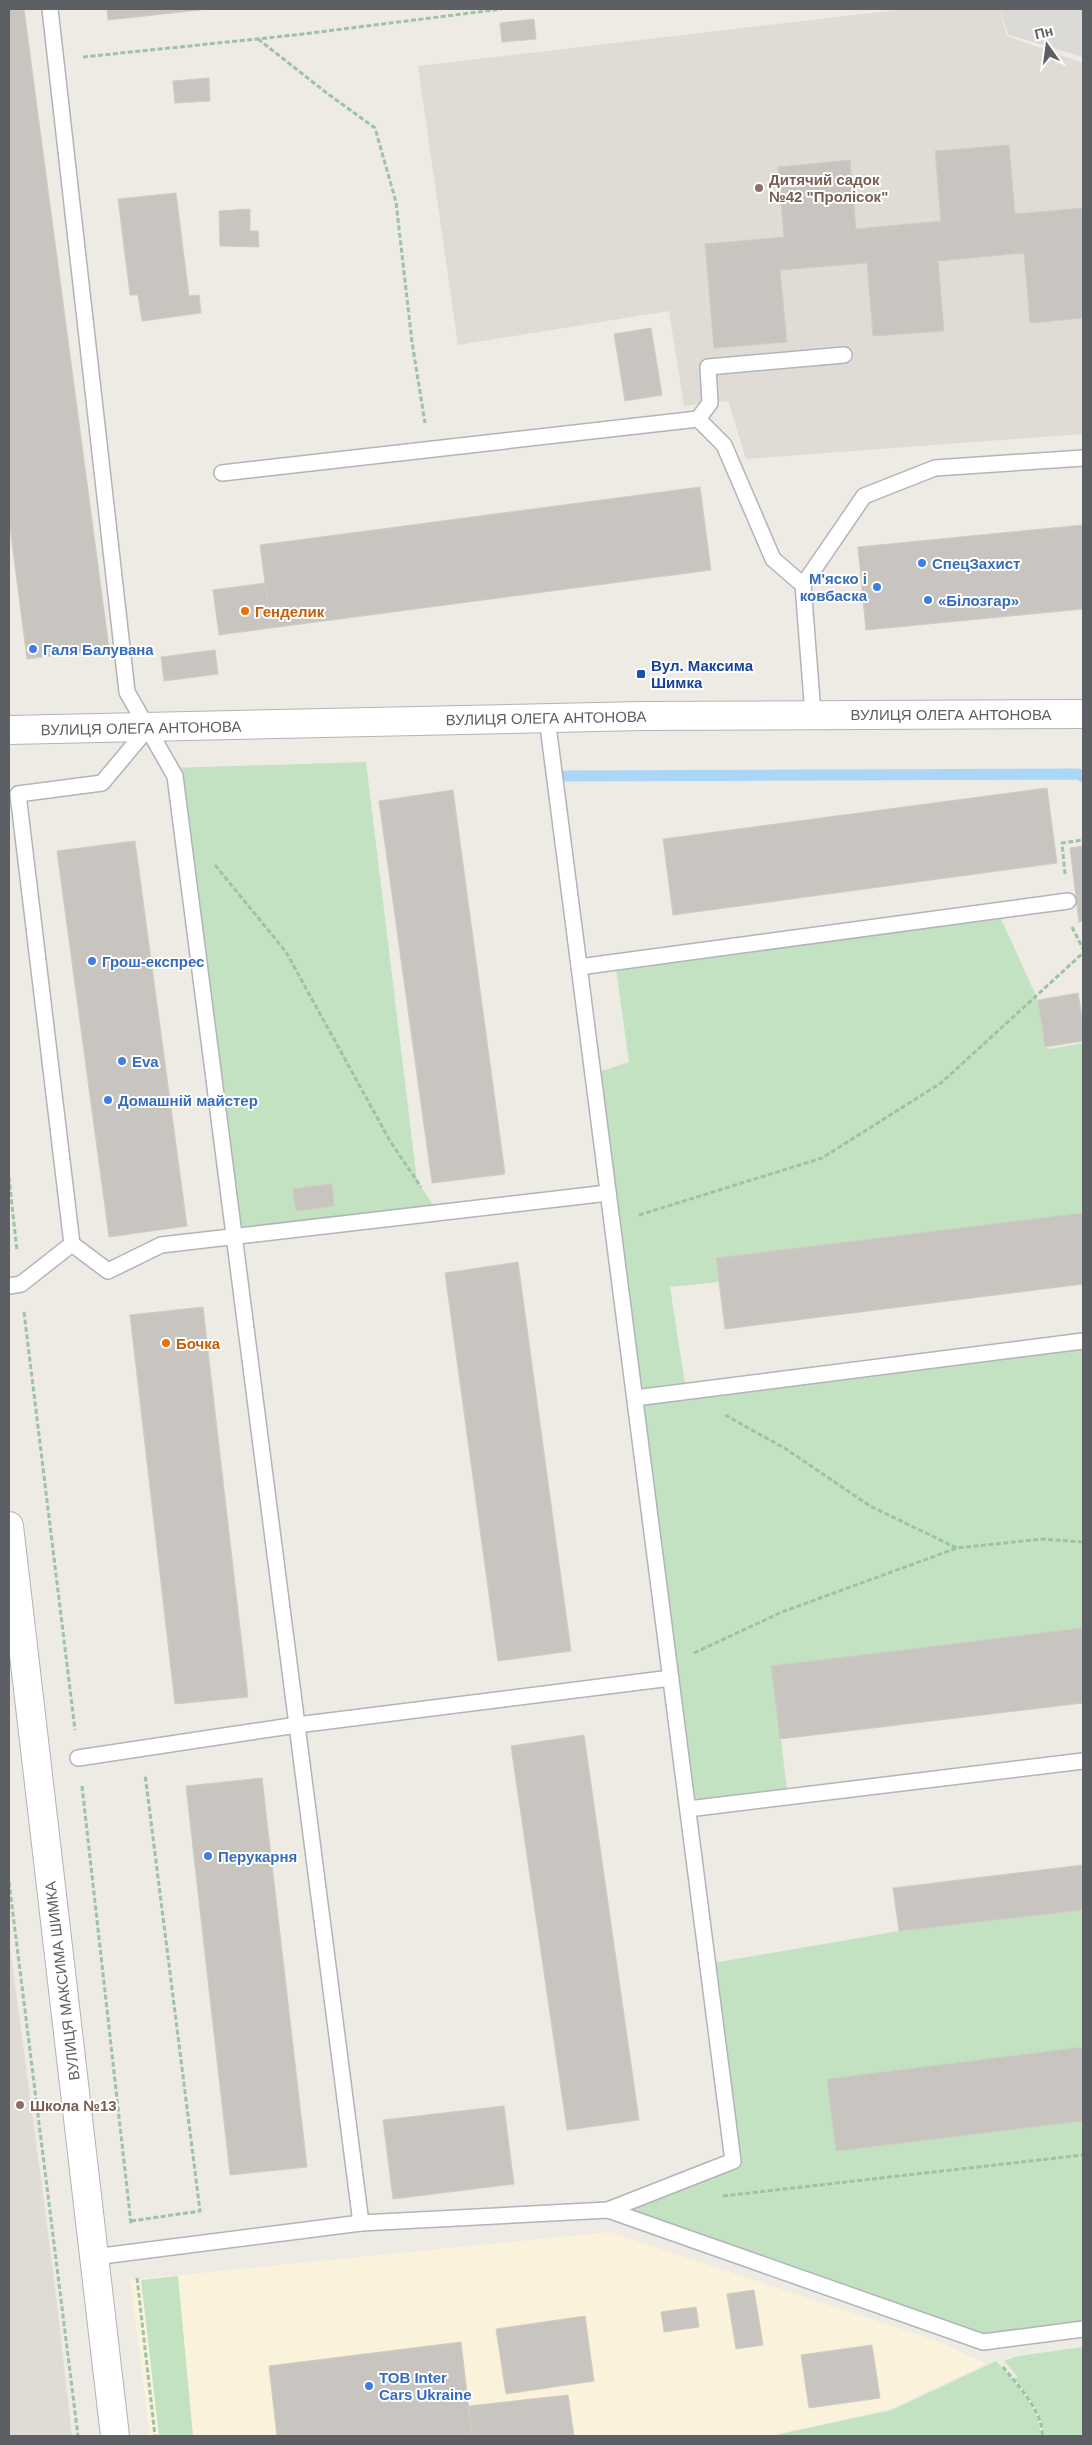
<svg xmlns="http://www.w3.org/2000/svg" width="1092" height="2445" font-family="Helvetica,sans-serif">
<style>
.commercial{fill:#faf2db}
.industrial{fill:#dcdad6}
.education{fill:#e0dcd5}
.green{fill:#c3e2c2}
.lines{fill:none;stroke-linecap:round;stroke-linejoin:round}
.stream{stroke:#aad7f7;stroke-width:11}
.building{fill:#c8c5c0;stroke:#d1ccc3}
.service-casing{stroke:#b1b4b8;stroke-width:18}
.minor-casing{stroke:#b1b4b8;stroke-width:30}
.secondary-casing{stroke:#b0b3b7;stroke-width:30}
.path{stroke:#9cc3a6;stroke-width:3;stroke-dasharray:5 2.5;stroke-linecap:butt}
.service{stroke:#fff;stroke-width:15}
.minor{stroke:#fff;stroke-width:28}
.secondary{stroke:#fff;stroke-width:28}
.education-dot{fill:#8d6e63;stroke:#fff;stroke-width:2}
.shop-dot{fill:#3f7fe0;stroke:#fff;stroke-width:2}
.food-dot{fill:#e8710a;stroke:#fff;stroke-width:2}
.transit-dot{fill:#1a4fb4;stroke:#fff;stroke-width:2}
.labels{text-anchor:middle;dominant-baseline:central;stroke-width:4;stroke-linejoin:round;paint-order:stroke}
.education-label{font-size:15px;font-weight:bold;fill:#785e54;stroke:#fff;text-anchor:start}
.shop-label{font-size:15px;font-weight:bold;fill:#366cbe;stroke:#fff;text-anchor:start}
.food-label{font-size:15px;font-weight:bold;fill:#c56008;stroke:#fff;text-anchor:start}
.transit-label{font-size:15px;font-weight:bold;fill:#164399;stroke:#fff;text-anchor:start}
.street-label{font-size:15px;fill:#5c5f63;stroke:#fff}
</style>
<rect width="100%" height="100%" fill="#edebe4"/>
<!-- commercial -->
<polygon class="commercial" points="610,2232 940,2342 986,2364 890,2409 767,2436 150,2436 130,2280"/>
<!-- industrial -->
<polygon class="industrial" points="999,9 1083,9 1083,57 1009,35"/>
<!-- education -->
<g class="education">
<polygon points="905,9 999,9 1007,36 1083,63 1083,434 746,459 728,401 684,406 669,311 458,345 418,66"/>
<polygon points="9,1939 53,2270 72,2436 9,2436"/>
</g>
<!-- green -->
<g class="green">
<polygon points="366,762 417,1181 438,1212 234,1236 170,768"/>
<polygon points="997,910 1038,1000 1045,1047 1050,1049 1083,1043 1083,1213 716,1258 719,1282 670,1287 686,1391 1083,1341 1083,1628 772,1666 788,1798 688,1809 593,1074 629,1062 615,962"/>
<polygon points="1083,1910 1083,2047 827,2079 836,2151 1083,2121 1083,2329 983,2342 608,2210 733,2161 708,1964 899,1931"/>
<polygon points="178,2276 193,2436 159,2436 141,2280"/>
<path d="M1083 2347V2436H1043C1045 2417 1026 2393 1014 2378L1066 2368 1018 2377 1004 2361 1018 2356Z"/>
<path d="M996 2361C1012 2379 1043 2412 1040 2436H771L892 2410Z"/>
</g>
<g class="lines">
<!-- stream -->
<polyline class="stream" points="563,776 1078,774 1083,777"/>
</g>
<!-- building -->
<g class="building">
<polygon points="9,9 24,9 109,648 27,659 9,519"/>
<polygon points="107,9 209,9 108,20"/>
<polygon points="534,19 536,39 502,42 500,23"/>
<polygon points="209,78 210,101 175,103 173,81"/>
<polygon points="1009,145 1015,214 1083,208 1083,318 1030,323 1024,253 938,261 944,331 873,336 867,263 780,270 787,342 714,348 705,244 784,237 778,167 850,160 856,229 941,221 935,151"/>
<polygon points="176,193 189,296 199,295 201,313 142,321 138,295 130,295 118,199"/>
<polygon points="250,209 250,231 258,231 259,247 220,246 219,211"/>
<polygon points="651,328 662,395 625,401 614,334"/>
<polygon points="700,487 711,570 271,628 260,545"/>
<polygon points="1083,525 1083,609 866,630 858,547"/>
<polygon points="265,583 271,628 219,635 213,590"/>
<polygon points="215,650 218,674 164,681 161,657"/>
<polygon points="1047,788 1057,863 673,915 663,839"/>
<polygon points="453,790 505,1174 432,1183 379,801"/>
<polygon points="135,841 187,1226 109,1237 57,851"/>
<polygon points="1083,846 1083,921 1079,922 1070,848"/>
<polygon points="1078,993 1083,1023 1083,1041 1045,1047 1038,1000"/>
<polygon points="332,1184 334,1206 296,1211 293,1189"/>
<polygon points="1083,1213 1083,1284 725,1329 716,1258"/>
<polygon points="518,1262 571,1651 498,1661 445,1273"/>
<polygon points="203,1307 248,1697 175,1704 130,1315"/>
<polygon points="1083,1628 1083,1703 780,1739 771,1666"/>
<polygon points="584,1735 639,2120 567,2130 511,1746"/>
<polygon points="262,1778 307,2167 230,2175 186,1786"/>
<polygon points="1083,1865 1083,1910 899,1931 893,1888"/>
<polygon points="1083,2047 1083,2121 836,2151 827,2079"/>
<polygon points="504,2106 514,2184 393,2199 383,2120"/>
<polygon points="754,2290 763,2345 736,2349 727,2294"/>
<polygon points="696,2307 699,2327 664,2332 661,2312"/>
<polygon points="585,2316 594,2381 506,2394 496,2329"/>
<polygon points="461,2342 472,2436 277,2436 269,2366"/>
<polygon points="872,2345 880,2398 809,2408 801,2355"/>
<polygon points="568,2395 574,2436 472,2436 469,2406"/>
</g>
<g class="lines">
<!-- service casing -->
<g class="service-casing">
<g id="service">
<polyline points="50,9 127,692 175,776 361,2223"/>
<polyline points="698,419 710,403 708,367 844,355"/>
<polyline points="222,473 698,419 724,445 773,559 803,585 813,714"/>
<polyline points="803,585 864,496 935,468 1083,458"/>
<polyline points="547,718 733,2161 608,2210"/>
<polyline points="579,967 1068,901"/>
<polyline points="72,1244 18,794 102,783 148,728"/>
<polyline points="9,1286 21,1284 72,1244 108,1271 161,1245 608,1193"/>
<polyline points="635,1398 1083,1341"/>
<polyline points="78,1758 297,1725 671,1678"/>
<polyline points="688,1809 1083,1761"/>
<polyline points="94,2257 361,2223 608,2210 983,2342 1083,2329"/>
</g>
</g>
<!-- minor casing -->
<g class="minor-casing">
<polyline id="minor" points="9,730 642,716 1083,714"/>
</g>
<!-- secondary casing -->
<g class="secondary-casing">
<polyline id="secondary" points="9,1526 115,2436"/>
</g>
<!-- path -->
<g class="path">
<polyline points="258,39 328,94 375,128 396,202 412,342 425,423"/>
<polyline points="83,57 295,35 502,9"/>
<polyline points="215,865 286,952 390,1141 421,1187"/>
<polyline points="1065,874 1062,843 1083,840"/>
<polyline points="1072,927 1083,949"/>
<polyline points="9,1177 17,1251"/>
<polyline points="639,1215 822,1158 941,1083 1083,953"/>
<polyline points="24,1312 75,1730"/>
<polyline points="725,1415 786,1449 870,1506 957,1548"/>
<polyline points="694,1653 782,1612 957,1548 1043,1539 1083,1542"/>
<polyline points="82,1786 131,2224"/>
<polyline points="9,1882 78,2436"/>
<polyline points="723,2196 1083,2155"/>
<polyline points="131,2221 200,2211 145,1774"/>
<polyline points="137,2278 155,2436"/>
<path d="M1003 2367C1017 2384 1044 2413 1042 2436"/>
</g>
<!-- service -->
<use href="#service" class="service"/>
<!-- minor -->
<use href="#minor" class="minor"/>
<!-- secondary -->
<use href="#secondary" class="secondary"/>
</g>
<!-- markers -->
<g class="education-dot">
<circle cx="759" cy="188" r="5"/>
<circle cx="20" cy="2105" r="5"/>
</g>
<g class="shop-dot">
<circle cx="922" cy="563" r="5"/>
<circle cx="877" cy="587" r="5"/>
<circle cx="928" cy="600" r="5"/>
<circle cx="33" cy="649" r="5"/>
<circle cx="92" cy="961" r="5"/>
<circle cx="122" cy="1061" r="5"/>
<circle cx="108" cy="1100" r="5"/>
<circle cx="208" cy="1856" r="5"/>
<circle cx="369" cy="2386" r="5"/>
</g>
<g class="food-dot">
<circle cx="245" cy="611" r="5"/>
<circle cx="166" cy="1343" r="5"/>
</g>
<rect class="transit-dot" x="636" y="669" width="10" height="10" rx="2.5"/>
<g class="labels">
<!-- education labels -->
<g class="education-label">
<text x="769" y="179">Дитячий садок<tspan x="769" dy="17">№42 "Пролісок"</tspan></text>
<text x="30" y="2105">Школа №13</text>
</g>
<!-- shop labels -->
<g class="shop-label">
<text x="932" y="563">СпецЗахист</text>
<text x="867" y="578" text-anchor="end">М'яско і<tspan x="867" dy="17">ковбаска</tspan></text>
<text x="938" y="600">«Білозгар»</text>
<text x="43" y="649">Галя Балувана</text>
<text x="102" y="961">Грош-експрес</text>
<text x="132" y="1061">Eva</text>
<text x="118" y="1100">Домашній майстер</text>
<text x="218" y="1856">Перукарня</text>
<text x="379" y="2377">ТОВ Inter<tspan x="379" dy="17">Cars Ukraine</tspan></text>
</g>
<!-- food labels -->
<g class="food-label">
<text x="255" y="611">Генделик</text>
<text x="176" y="1343">Бочка</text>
</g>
<!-- transit labels -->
<g class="transit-label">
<text x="651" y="665">Вул. Максима<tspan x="651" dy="17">Шимка</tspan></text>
</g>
<!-- street labels -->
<g class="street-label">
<text x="951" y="714">ВУЛИЦЯ ОЛЕГА АНТОНОВА</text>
<text transform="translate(546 718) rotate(-1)">ВУЛИЦЯ ОЛЕГА АНТОНОВА</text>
<text transform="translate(141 728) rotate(-1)">ВУЛИЦЯ ОЛЕГА АНТОНОВА</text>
<text transform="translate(62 1981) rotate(-97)">ВУЛИЦЯ МАКСИМА ШИМКА</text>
</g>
</g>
<!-- border -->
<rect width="1092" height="2445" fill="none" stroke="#5c5f63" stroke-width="20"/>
<!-- north arrow -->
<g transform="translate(1047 45) rotate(346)" stroke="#ffffff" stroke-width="4" paint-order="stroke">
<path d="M0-4L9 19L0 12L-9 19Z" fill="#5c5f63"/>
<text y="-8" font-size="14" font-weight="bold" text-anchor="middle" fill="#5c5f63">Пн</text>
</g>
</svg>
